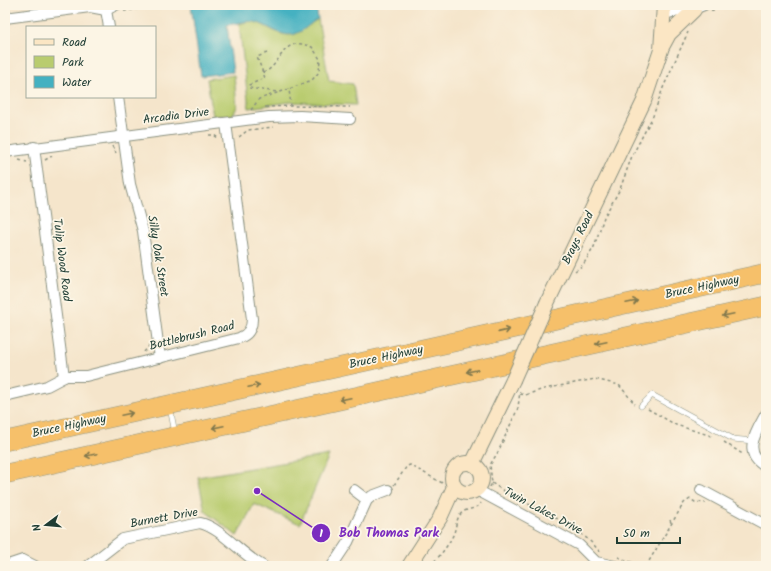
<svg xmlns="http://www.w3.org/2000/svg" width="771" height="571" font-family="Kalam,sans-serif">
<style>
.green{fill:#b9cc6f;stroke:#6c8452}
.water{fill:#44b1c1;stroke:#32777a}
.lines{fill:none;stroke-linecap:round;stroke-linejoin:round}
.service-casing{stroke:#8a9180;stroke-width:6}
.minor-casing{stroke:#8a9180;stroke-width:12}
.secondary-casing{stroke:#8a9180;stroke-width:16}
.motorway-casing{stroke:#8a9180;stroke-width:20}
.path{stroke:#8a9180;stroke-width:1.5;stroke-dasharray:3 3;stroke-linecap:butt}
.service{stroke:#fff;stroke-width:5}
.minor{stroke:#fff;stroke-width:10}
.secondary{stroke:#fbe6c4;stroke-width:14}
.motorway{stroke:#f6c06b;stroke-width:19}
.secondary-bridge-casing{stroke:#8a9180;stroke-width:16;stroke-linecap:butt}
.secondary-bridge{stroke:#fbe6c4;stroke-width:14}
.oneway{stroke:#80784d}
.labels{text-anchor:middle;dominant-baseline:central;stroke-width:3.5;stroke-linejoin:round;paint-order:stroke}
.street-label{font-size:12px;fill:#1f3d34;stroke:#fcf5e5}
.leader{fill:none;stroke:#7b2cbf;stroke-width:1.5}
.callout-dot{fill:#7b2cbf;stroke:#fcf5e5;stroke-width:1.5}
.mark-label{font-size:12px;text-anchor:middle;font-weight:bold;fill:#fff}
.callout-label{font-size:13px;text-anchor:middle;font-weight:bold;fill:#7b2cbf;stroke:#fcf5e5;stroke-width:3.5;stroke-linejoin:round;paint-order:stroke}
</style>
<rect width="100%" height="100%" fill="#fcf5e5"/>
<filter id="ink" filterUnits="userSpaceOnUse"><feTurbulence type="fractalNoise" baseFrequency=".025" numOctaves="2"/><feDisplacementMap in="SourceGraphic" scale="8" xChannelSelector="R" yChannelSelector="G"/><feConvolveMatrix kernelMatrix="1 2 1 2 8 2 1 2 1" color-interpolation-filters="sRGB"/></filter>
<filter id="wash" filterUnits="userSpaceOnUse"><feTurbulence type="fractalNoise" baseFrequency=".012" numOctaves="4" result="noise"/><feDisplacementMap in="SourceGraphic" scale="16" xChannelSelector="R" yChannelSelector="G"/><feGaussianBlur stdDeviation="0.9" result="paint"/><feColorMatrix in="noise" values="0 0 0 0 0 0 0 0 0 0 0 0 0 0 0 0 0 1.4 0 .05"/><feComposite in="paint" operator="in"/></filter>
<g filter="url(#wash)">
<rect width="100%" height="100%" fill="#f5e5cb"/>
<!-- green -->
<g class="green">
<path d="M318 19 329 81 353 84 356 105 290 102 249 108 239 24C243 23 247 21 251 21 264 22 279 39 295 34 304 31 310 23 318 19Z"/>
<polygon points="234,75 237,107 233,115 213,116 207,79"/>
<polygon points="329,455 300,524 254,504 237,536 205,511 198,477"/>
</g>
<!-- water -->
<path class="water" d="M191 5H316L318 19C310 23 304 31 295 34 280 38 267 24 254 22 246 20 236 24 227 25L233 72 201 76Z"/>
</g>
<g filter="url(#ink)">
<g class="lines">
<!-- service casing -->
<g class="service-casing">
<g id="service">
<polyline points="641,406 652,395 733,439 753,441"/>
<polyline points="170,408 175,433"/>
</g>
</g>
<!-- minor casing -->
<g class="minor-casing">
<g id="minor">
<polyline points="106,10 109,27"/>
<path d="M664 14C679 10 689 12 704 5"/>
<polyline points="5,18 90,7 106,10 116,5"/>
<polyline points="118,97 130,184 143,231 160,358"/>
<polyline points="34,147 64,377"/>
<polyline points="5,152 269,117 300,116 350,119"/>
<path d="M5 396 47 386 66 376H86L239 338C248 335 252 329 252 319L226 123"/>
<path d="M766 414C756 432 741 453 766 467"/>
<polyline points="354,490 367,500"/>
<polyline points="477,490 579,545 596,562 615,566"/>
<polyline points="701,490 766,525"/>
<polyline points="5,566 23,560 35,566"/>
<path d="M88 566 123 539 200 523C220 527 243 556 263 566"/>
<polyline points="332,566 348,542 367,500 372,496 388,490"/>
</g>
</g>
<!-- secondary casing -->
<g class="secondary-casing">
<g id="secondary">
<polyline points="662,47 669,34 694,10"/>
<polyline points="547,303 644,101 661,50 664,5"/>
<circle cx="467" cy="478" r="15"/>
<polyline points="472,464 513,380"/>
<polyline points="409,566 440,518 454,487"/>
</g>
</g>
<!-- motorway casing -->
<g class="motorway-casing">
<g id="motorway">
<polyline points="5,441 766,273"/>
<polyline points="5,474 766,306"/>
</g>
</g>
<!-- path -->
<g class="path">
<polyline points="124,11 171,5"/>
<polyline points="711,11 725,5"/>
<polyline points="267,53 257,57 265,78 249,85 249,88 277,92"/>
<path d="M263 73C283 65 281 34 312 47L320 59 319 72 312 80 289 89"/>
<polyline points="265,107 291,106"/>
<polyline points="251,110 259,99 289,89 291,106 350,107"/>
<polyline points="209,135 214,135 218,138"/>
<polyline points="239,137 248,130 274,127"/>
<polyline points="112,146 116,153"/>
<polyline points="19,160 27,162"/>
<polyline points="45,160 52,156"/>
<polyline points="575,271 583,265 594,247 604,217 620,189 632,156 653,116 663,88 688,32"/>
<polyline points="144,352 149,346"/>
<polyline points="520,394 525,395 544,389 595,379 619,385 635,404"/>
<polyline points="648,409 676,425 712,436"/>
<polyline points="724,442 744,455"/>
<path d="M492 483C526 508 573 518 600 552"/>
<polyline points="394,485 407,466 410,465 444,484"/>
<polyline points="490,487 492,483 490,465 498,452 518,408 520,391"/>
<polyline points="670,520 672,525"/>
<polyline points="618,557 641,566"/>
<path d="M430 566C439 557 449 545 454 533 456 527 456 520 460 515 465 507 476 511 481 503"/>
<polyline points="646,566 684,503 690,499 695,502 706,503"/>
</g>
<!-- service -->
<use href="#service" class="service"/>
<!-- minor -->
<use href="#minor" class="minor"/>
<!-- secondary -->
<use href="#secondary" class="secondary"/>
<!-- motorway -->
<use href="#motorway" class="motorway"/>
<!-- secondary-bridge casing -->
<g class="secondary-bridge-casing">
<polyline id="secondary-bridge" points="513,380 547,303"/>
</g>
<!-- secondary-bridge -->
<use href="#secondary-bridge" class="secondary-bridge"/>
</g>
<!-- one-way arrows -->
<defs><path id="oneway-shaft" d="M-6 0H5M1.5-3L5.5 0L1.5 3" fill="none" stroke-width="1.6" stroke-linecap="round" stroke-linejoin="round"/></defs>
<g class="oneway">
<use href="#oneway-shaft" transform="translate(632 302) rotate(-12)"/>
<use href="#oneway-shaft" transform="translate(728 315) rotate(168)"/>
<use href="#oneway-shaft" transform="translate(504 331) rotate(-13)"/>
<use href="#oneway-shaft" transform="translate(601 343) rotate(168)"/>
<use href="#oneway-shaft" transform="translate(472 371) rotate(168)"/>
<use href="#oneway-shaft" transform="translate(254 386) rotate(-12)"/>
<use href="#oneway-shaft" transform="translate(345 399) rotate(168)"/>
<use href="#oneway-shaft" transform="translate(127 414) rotate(-12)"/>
<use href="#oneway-shaft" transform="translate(218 427) rotate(168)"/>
<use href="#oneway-shaft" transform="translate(91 455) rotate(168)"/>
</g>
</g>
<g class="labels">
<!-- street labels -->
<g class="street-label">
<text transform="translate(176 116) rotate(-7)">Arcadia Drive</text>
<text transform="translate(578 238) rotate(-64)">Brays Road</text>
<text transform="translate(158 256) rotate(81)">Silky Oak Street</text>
<text transform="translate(62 260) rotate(83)">Tulip Wood Road</text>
<text transform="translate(702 287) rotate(-12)">Bruce Highway</text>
<text transform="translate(192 336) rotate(-14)">Bottlebrush Road</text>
<text transform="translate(386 357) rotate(-12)">Bruce Highway</text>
<text transform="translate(69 426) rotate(-12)">Bruce Highway</text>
<text transform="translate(543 511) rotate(28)">Twin Lakes Drive</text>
<text transform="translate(164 518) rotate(-10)">Burnett Drive</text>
</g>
</g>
<!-- callouts -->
<path class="leader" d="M257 491L321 533"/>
<g class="callout-dot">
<circle cx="257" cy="491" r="4"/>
<circle cx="321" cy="533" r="10"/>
</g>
<g class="mark-label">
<text x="321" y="537">1</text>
</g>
<g class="callout-label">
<text x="389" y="537">Bob Thomas Park</text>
</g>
<!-- margin -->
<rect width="771" height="571" fill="none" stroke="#fcf5e5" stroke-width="20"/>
<!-- legend -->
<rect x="26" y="26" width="130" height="72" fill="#fcf5e5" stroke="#a4ab9e"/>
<rect x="34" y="39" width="20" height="6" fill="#fbe6c4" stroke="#a4ab9e"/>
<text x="62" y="46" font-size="12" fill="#1f3d34">Road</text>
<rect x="34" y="56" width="20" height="12" fill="#b9cc6f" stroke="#a4ab9e"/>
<text x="62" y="66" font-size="12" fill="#1f3d34">Park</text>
<rect x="34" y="76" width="20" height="12" fill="#44b1c1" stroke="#a4ab9e"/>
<text x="62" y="86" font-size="12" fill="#1f3d34">Water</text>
<!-- north arrow -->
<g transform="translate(46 525) rotate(254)" stroke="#fcf5e5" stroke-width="3" paint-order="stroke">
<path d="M0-3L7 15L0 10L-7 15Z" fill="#1f3d34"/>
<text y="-6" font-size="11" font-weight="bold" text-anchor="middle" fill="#1f3d34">N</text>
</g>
<!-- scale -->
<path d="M617 537v6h63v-6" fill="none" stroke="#1f3d34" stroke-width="2"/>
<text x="623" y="537" font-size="12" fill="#1f3d34" stroke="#fcf5e5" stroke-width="3" paint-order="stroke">50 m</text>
</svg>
